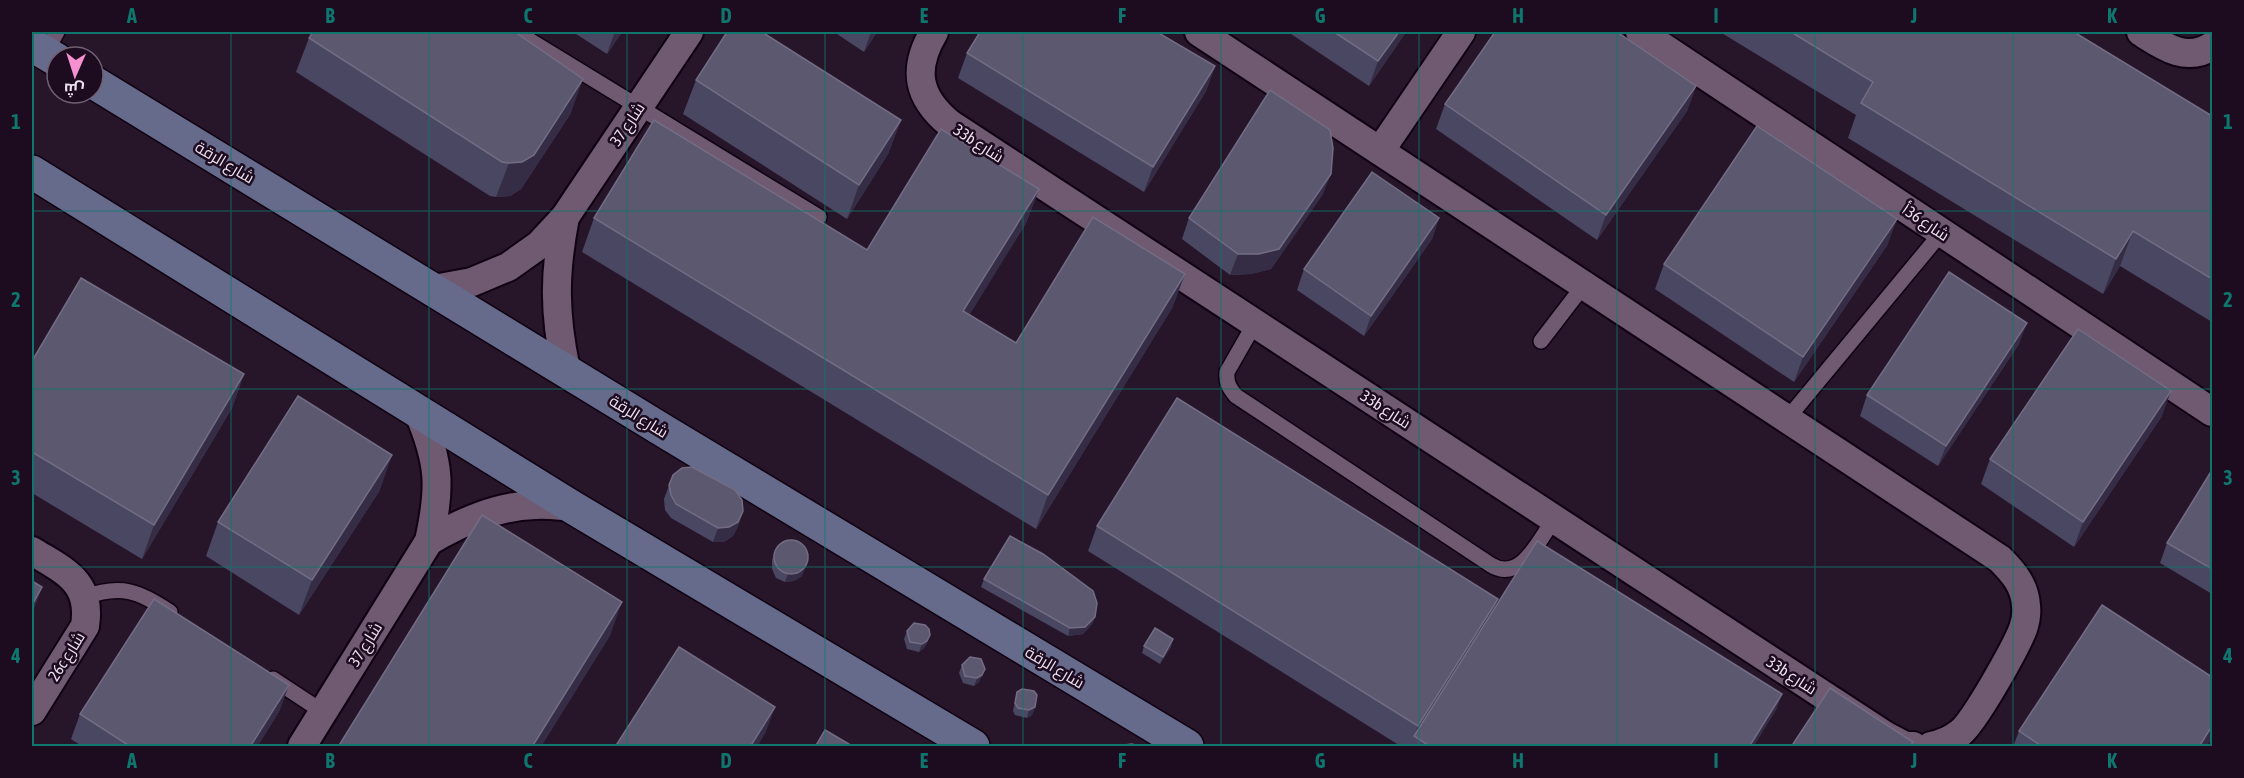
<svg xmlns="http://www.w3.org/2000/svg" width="2244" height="778" font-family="'Asap Condensed',Cairo,sans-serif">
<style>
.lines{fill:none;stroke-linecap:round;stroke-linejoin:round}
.lane-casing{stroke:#100212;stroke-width:18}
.street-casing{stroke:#100212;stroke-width:32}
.secondary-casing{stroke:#100212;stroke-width:36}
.lane{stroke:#6f5a72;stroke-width:15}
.street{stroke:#6f5a72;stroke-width:28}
.secondary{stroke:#666b8b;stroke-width:33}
.wall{fill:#4a4762}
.shaded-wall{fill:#352c45}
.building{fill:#5c5870;stroke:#726d84;stroke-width:1.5}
.grid{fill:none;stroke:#0f766e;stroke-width:1.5;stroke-opacity:0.55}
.labels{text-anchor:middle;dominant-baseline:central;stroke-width:5;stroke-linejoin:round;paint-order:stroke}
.street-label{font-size:16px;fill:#ecdfed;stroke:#1d0c20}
.neatline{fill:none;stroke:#0f766e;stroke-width:2}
.grid-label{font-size:20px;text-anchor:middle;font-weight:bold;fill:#0f766e}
</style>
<rect width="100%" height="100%" fill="#27152a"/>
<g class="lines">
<!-- lane casing -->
<g class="lane-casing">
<g id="lane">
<polyline points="516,32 819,217"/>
<polyline points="45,53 57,32"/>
<path d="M1255 323 1227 372C1226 382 1229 388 1236 396L1491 565C1521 583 1539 540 1554 519"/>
<polyline points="1541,341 1584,285"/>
<polyline points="1787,419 1942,232"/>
<path d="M85 597C121 584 139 591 170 612"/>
<polyline points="273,679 323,712"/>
</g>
</g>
<!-- street casing -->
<g class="street-casing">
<g id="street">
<path d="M934 32C912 69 917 97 950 124L1886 736 1905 746H1913"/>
<path d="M1199 32 2000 559C2014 573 2025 586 2026 606 2027 613 2025 623 2023 629 2015 649 1975 721 1960 733 1951 740 1942 744 1931 746"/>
<polyline points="1640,32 2212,412"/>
<path d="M2141 32C2163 46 2186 63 2212 46"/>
<polyline points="1380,151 1461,32"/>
<path d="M565 217C554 274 554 313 566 370"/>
<polyline points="434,289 472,282 508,267 539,245 565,217 689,32"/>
<path d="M429 541C462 522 496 506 535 505 547 504 560 506 572 507"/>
<path d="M32 551C64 571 92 581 85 626L32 711"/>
<path d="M302 746 429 541C441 487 440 463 418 411"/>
</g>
</g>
<!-- secondary casing -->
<g class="secondary-casing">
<g id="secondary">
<polyline points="32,45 57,60"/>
<polyline points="93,82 664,431 1187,746"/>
<polyline points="32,172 572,507 973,746"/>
</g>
</g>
<!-- lane -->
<use href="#lane" class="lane"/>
<!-- street -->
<use href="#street" class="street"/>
<!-- secondary -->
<use href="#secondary" class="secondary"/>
</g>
<!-- wall -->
<g class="wall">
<polygon points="573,32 622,32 607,54"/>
<polygon points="834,32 877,32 864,52"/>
<polygon points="1288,32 1406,32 1369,86"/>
<polygon points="1720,32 2074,32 2212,116 2212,322 2120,266 2103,294 1848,138 1856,115"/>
<polygon points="309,38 571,113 521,189 510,196 496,197 490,196 296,72"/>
<polygon points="967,53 1215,66 1206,91 1144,192 958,78"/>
<polygon points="696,80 901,120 888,154 847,219 683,114"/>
<polygon points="1696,86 1687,111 1597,240 1436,129 1445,104"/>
<polygon points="1039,189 1026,223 969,315 1016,343 1185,274 1172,308 1036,529 582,252 594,218 867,250"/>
<polygon points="1323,194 1271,269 1251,274 1230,275 1182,239 1189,218"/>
<polygon points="1439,218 1432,239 1364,336 1297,290 1304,269"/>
<polygon points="1888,244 1794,382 1655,289 1664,264"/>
<polygon points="2019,344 1938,466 1860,416 1867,395"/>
<polygon points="32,361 244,374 232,408 142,559 32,493"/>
<polygon points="2162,416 2074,547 1981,484 1990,459"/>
<polygon points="2212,470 2212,594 2160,563 2167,543"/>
<polygon points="673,475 743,511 738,526 733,536 724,542 713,542 671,518 665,510 664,499"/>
<polygon points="380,490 299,615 206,556 218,522"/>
<polygon points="1097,526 1495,608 1777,708 1753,747 1402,747 1088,551"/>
<polygon points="775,552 802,576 794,581 785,582 776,578 772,569 772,560"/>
<polygon points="984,579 1095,617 1092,624 1083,634 1068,636 981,587"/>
<polygon points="907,631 927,643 924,648 919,652 907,649 904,639"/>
<polygon points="1144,646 1171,647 1160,664 1142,653"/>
<polygon points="962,665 985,669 979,682 974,686 963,683 959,673"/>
<polygon points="2212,677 2212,737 2206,747 2013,747 2019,731"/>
<polygon points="1017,692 1035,707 1032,715 1027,718 1015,715 1013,711"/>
<polygon points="280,710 257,747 83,747 71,739 80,714"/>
</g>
<!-- shaded-wall -->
<g class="shaded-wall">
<polygon points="616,32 622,32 607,54 614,34"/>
<polygon points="871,32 877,32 864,52"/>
<polygon points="1399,32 1406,32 1369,86 1378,61"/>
<polygon points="1215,66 1206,91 1144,192 1153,167"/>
<polygon points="583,79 571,113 521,189 510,196 496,197 509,163"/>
<polygon points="1696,86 1687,111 1597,240 1606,215"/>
<polygon points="901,120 888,154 847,219 859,185"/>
<polygon points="1331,174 1323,194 1271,269 1251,274 1230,275 1238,254"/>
<polygon points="1039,189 1026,223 951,345 963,311"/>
<polygon points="1439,218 1432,239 1364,336 1371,316"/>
<polygon points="1897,219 1888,244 1794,382 1803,357"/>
<polygon points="2133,231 2120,266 2103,294 2116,259"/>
<polygon points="1185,274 1172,308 1036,529 1048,495"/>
<polygon points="2027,323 2019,344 1938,466 1946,446"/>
<polygon points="244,374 232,408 142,559 154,525"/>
<polygon points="2171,391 2162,416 2074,547 2083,522"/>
<polygon points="392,455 380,490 299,615 312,580"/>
<polygon points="743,511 738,526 733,536 724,542 713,542 718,528"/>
<polygon points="809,559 802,576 794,581 785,582 788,574"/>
<polygon points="42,587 33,612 32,615 32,605"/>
<polygon points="1498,599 1489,623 1414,736 1418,726"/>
<polygon points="622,602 610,636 541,747 532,747"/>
<polygon points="1095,617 1092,624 1083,634 1068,636 1070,628"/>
<polygon points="930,635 924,648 919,652 922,644"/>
<polygon points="1173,639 1171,647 1160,664 1163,657"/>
<polygon points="985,669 979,682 974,686 977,678"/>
<polygon points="289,685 280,710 257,747 250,747"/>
<polygon points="1782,694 1777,708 1753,747 1749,747"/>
<polygon points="775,707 766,732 757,747 750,747"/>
<polygon points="1035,707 1032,715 1027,718 1029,710"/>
<polygon points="2212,726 2212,737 2206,747 2199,747"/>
</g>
<!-- building -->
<g class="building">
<polygon points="313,32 515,32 583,79 534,155 522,162 509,163 502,162 309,38"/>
<polygon points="727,32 762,32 901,120 859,185 696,80"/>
<polygon points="980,32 1157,32 1215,66 1153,167 967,53"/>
<polygon points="1334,32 1399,32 1378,61"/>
<polygon points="1495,32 1617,32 1696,86 1606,215 1445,104"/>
<polygon points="1791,32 2074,32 2212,116 2212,279 2133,231 2116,259 1861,103 1873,82"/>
<polygon points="1270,90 1330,130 1333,148 1331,174 1279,249 1259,254 1238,254 1189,218"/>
<polygon points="654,120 867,250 941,129 1039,189 963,311 1016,343 1093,217 1185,274 1048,495 594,218"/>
<polygon points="1757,126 1897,219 1803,357 1664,264"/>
<polygon points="1372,172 1439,218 1371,316 1304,269"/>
<polygon points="1949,272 2027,323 1946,446 1867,395"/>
<polygon points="81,278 244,374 154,525 32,452 32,361"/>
<polygon points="2078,329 2171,391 2083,522 1990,459"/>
<polygon points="298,396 392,455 312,580 218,522"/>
<polygon points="1177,398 1498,599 1418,726 1097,526"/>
<polygon points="692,467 735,490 742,500 743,511 738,522 729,527 718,528 676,504 671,495 669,485 673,475 682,468"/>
<polygon points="2212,470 2212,569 2167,543"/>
<polygon points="482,515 622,602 532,747 338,747"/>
<polygon points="1010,536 1043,554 1093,591 1097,603 1095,617 1085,627 1070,628 984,579"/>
<circle cx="791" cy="557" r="17"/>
<polygon points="1537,541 1782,694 1749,747 1431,747 1414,736"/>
<polygon points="32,581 42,587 32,605"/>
<polygon points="154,599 289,685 250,747 131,747 80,714"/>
<polygon points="2102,605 2212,677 2212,726 2199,747 2043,747 2019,731"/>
<polygon points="914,623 925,625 929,629 930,635 927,641 922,644 910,642 907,631"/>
<polygon points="1155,628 1173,639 1163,657 1144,646"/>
<polygon points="679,647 775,707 750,747 615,747"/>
<polygon points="970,657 981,659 985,669 982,675 977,678 965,676 962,665"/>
<polygon points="1830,688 1913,742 1910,747 1791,747"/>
<polygon points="1022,689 1034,691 1037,695 1035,707 1029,710 1018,708 1015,703 1017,692"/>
<polygon points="825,730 854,747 815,747"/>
<polygon points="1132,744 1139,747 1121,747 1124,745"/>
</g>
<!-- grid -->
<path class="grid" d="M231 32V746M429 32V746M627 32V746M825 32V746M1023 32V746M1221 32V746M1419 32V746M1617 32V746M1815 32V746M2013 32V746M32 211H2212M32 389H2212M32 567H2212"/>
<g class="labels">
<!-- street labels -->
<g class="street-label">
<text transform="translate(627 124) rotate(-56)">شارع 37</text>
<text transform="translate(979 143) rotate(33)">33b شارع</text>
<text transform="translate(225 162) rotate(31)">شارع الرقة</text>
<text transform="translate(1926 222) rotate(34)">شارع 36أ</text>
<text transform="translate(1386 409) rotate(33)">33b شارع</text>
<text transform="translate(639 416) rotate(32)">شارع الرقة</text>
<text transform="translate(365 644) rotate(-58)">شارع 37</text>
<text transform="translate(66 656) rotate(-58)">26c شارع</text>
<text transform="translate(1055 667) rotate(31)">شارع الرقة</text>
<text transform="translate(1792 675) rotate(33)">33b شارع</text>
</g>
</g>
<!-- border -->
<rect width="2244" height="778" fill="none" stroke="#1d0c20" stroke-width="66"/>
<!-- north arrow -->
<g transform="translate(75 75) rotate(183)"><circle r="28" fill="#1d0c20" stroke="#706072" stroke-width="1.5"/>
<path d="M0-4.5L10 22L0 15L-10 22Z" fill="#f590d1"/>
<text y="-9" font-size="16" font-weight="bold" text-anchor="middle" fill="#ecdfed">ش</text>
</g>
<rect x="33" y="33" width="2178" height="712" class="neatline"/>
<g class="grid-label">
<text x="132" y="23">A</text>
<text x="330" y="23">B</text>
<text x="528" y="23">C</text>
<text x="726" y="23">D</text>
<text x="924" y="23">E</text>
<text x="1122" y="23">F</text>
<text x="1320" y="23">G</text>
<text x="1518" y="23">H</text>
<text x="1716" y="23">I</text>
<text x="1914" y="23">J</text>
<text x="2112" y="23">K</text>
<text x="16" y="129">1</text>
<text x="2228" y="129">1</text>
<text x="16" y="307">2</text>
<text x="2228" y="307">2</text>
<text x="16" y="485">3</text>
<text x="2228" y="485">3</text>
<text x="16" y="663">4</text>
<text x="2228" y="663">4</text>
<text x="132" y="768">A</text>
<text x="330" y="768">B</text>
<text x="528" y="768">C</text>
<text x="726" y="768">D</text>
<text x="924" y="768">E</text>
<text x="1122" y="768">F</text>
<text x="1320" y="768">G</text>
<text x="1518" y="768">H</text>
<text x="1716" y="768">I</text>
<text x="1914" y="768">J</text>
<text x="2112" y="768">K</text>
</g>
</svg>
